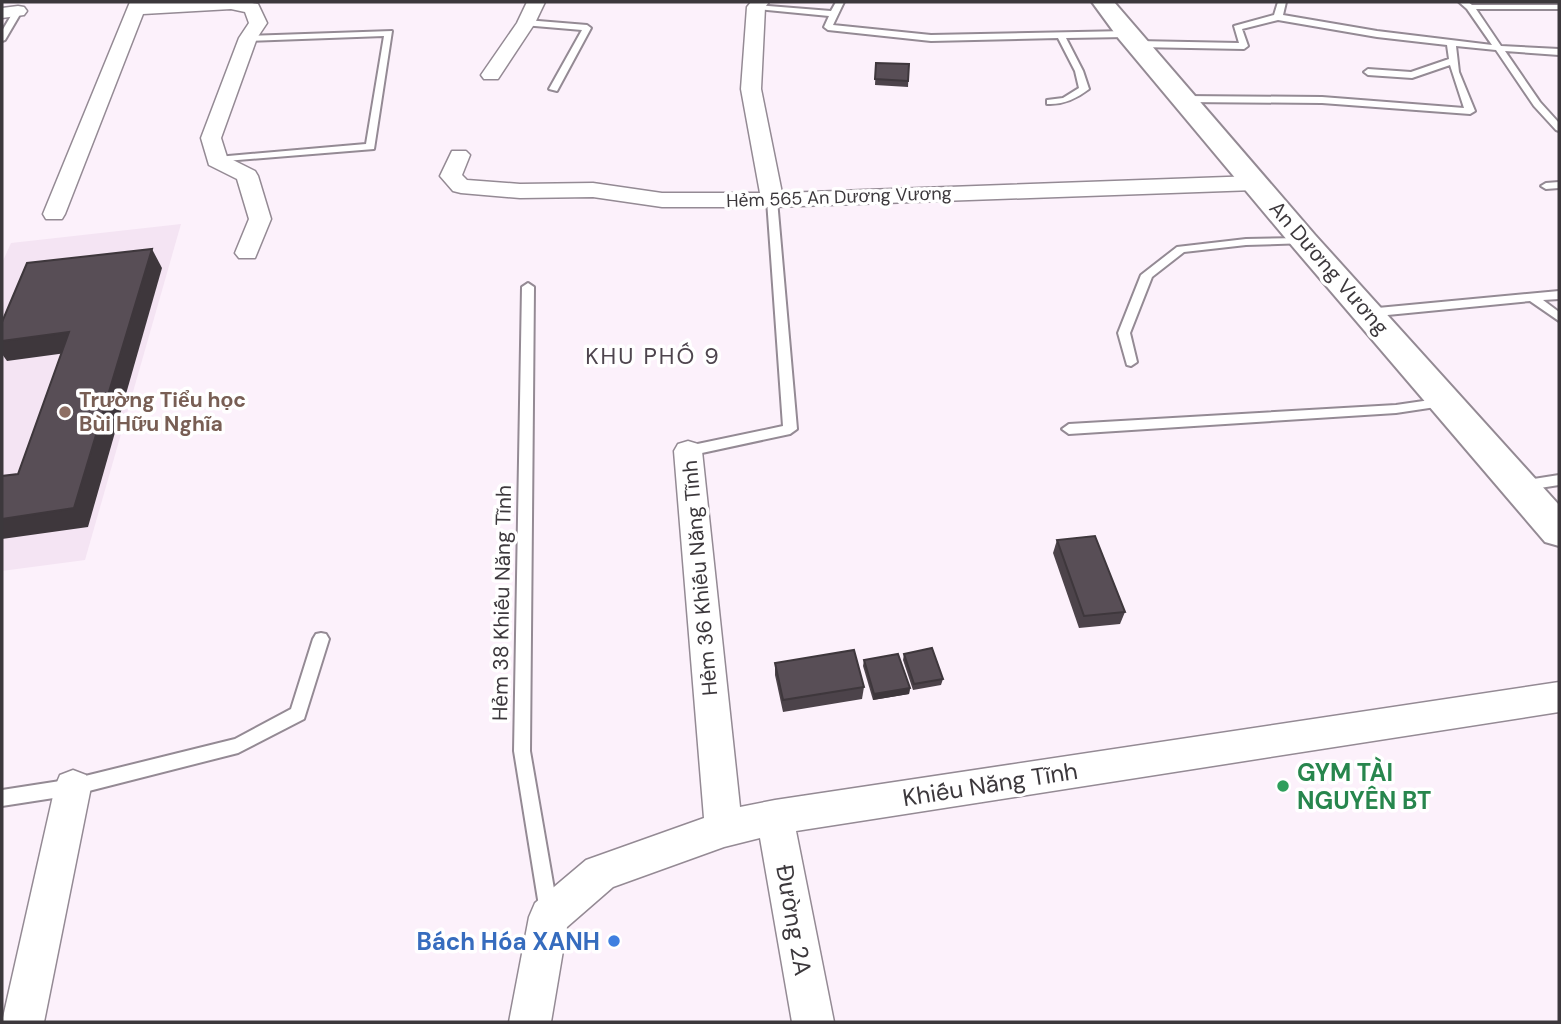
<svg xmlns="http://www.w3.org/2000/svg" width="1561" height="1024" font-family="'DM Sans',sans-serif">
<style>
.built{fill:#f4e4f3}
.lines{fill:none;stroke-linecap:round;stroke-linejoin:round}
.lane-casing{stroke:#948a94;stroke-width:4}
.street-casing{stroke:#948a94;stroke-width:3}
.secondary-casing{stroke:#948a94;stroke-width:4}
.lane{fill:#fff;fill-rule:evenodd}
.street{fill:#fff;fill-rule:evenodd}
.secondary{fill:#fff;fill-rule:evenodd}
.wall{fill:#4c434a}
.shaded-wall{fill:#3e373c}
.building{fill:#584e56;stroke:#3e373c;stroke-width:2}
.education-dot{fill:#8d6e63;stroke:#fff;stroke-width:2.5}
.leisure-dot{fill:#2e9e5b;stroke:#fff;stroke-width:2.5}
.shop-dot{fill:#3f7fe0;stroke:#fff;stroke-width:2.5}
.labels{text-anchor:middle;dominant-baseline:central;stroke-width:7;stroke-linejoin:round;paint-order:stroke}
.far-street-label{font-size:18px;fill:#3c383c;stroke:#fff}
.street-label{font-size:21px;fill:#3c383c;stroke:#fff}
.education-label{font-size:21px;font-weight:bold;fill:#785e54;stroke:#fff;text-anchor:start}
.neighbourhood-label{font-size:23px;letter-spacing:2px;fill:#4e454e;stroke:#fff}
.near-leisure-label{font-size:24px;font-weight:bold;fill:#27864d;stroke:#fff;text-anchor:start}
.near-street-label{font-size:24px;fill:#3c383c;stroke:#fff}
.near-shop-label{font-size:24px;font-weight:bold;fill:#366cbe;stroke:#fff;text-anchor:end}
</style>
<rect width="100%" height="100%" fill="#fcf1fb"/>
<!-- built -->
<polygon class="built" points="181,224 85,560 2,571 2,263 11,243"/>
<g class="lines">
<!-- lane casing -->
<g class="lane-casing">
<g id="lane">
<path d="M836 2H844L833 25 931 35 1127 31 1131 34 1127 37 1066 38 1083 71 1089 89C1076 99 1063 105 1047 104V100L1063 98 1079 88 1075 71 1058 38 931 41 828 30 824 27 829 16 756 9 752 7 756 5 831 11Z"/>
<polygon points="1278,2 1286,2 1283,15 1377,31 1492,45 1467,9 1459,2 1468,2 1472,5 1559,5 1559,9 1476,9 1501,46 1559,49 1559,55 1505,51 1540,102 1559,123 1559,131 1556,130 1534,106 1496,50 1456,46 1459,72 1475,111 1470,114 1322,103 1184,102 1179,99 1184,96 1322,97 1464,108 1450,65 1412,78 1368,75 1364,72 1368,69 1411,72 1449,59 1447,45 1377,37 1278,20 1242,29 1248,46 1244,49 1137,47 1133,44 1137,41 1239,43 1234,26 1274,15"/>
<polygon points="15,9 22,11 5,40 2,41 2,31"/>
<polygon points="526,20 587,25 591,28 557,91 549,89 582,30 523,25 522,23"/>
<polygon points="392,31 374,149 213,162 213,158 217,157 366,144 384,36 248,41 244,38 245,36"/>
<polygon points="1559,182 1559,188 1546,189 1541,186 1546,183"/>
<polygon points="772,197 777,200 797,429 790,434 688,456 683,454 681,451 688,446 783,426 767,200"/>
<polygon points="1304,238 1308,239 1308,243 1246,245 1184,252 1152,277 1130,333 1137,362 1131,366 1127,365 1118,333 1141,275 1177,247 1246,239"/>
<polygon points="528,283 534,287 530,751 558,912 556,919 549,921 542,919 540,912 514,751 522,287"/>
<polygon points="1559,291 1559,299 1543,300 1559,312 1559,321 1530,301 1367,317 1361,313 1367,309"/>
<polygon points="1444,398 1450,402 1449,405 1396,413 1069,434 1062,429 1069,424 1396,405"/>
<polygon points="1559,475 1559,485 1521,491 1514,486 1521,481"/>
<polygon points="321,633 326,634 329,639 304,719 238,753 73,795 2,806 2,790 73,779 235,739 291,709 313,639 316,634"/>
</g>
</g>
<!-- street casing -->
<g class="street-casing">
<g id="street">
<polygon points="130,2 247,2 258,4 267,23 257,38 221,138 227,157 255,171 258,176 271,219 255,258 239,258 235,253 249,219 237,179 209,165 201,138 239,38 249,23 245,12 231,9 143,14 65,214 62,219 46,219 43,214"/>
<polygon points="527,2 545,2 535,23 498,79 484,79 481,75 517,23"/>
<polygon points="751,2 769,2 765,7 761,89 782,193 1255,176 1263,178 1266,183 1263,188 1255,190 772,207 662,207 593,197 520,198 461,193 453,191 440,176 452,151 466,151 470,155 462,175 467,180 520,184 593,183 662,193 760,193 741,89 747,7"/>
<polygon points="18,6 24,7 27,11 24,15 2,18 2,8"/>
<polygon points="688,441 698,444 702,451 740,807 775,800 1559,682 1559,712 796,831 834,1022 792,1022 760,838 724,847 613,887 567,927 551,1022 509,1022 529,917 535,903 586,860 704,818 674,451 678,444"/>
<polygon points="73,770 86,775 91,787 44,1022 2,1022 55,787 60,775"/>
</g>
</g>
<!-- secondary casing -->
<g class="secondary-casing">
<polygon id="secondary" points="1092,2 1114,2 1315,235 1559,505 1559,546 1545,542 1293,247 1119,39"/>
</g>
<!-- lane -->
<use href="#lane" class="lane"/>
<!-- street -->
<use href="#street" class="street"/>
<!-- secondary -->
<use href="#secondary" class="secondary"/>
</g>
<!-- wall -->
<g class="wall">
<polygon points="876,63 909,64 908,87 875,85"/>
<polygon points="1057,540 1125,612 1120,624 1079,628 1053,553"/>
<polygon points="904,654 943,679 941,685 913,690 903,660"/>
<polygon points="864,660 910,688 909,694 873,700 863,666"/>
<polygon points="775,663 864,687 862,699 783,712 775,675"/>
</g>
<!-- shaded-wall -->
<g class="shaded-wall">
<polygon points="152,249 162,268 88,527 2,539 2,519"/>
<polygon points="69,332 81,351 7,361 2,354 2,341"/>
<polygon points="910,688 909,694 873,700 874,694"/>
</g>
<!-- building -->
<g class="building">
<polygon points="876,63 909,64 908,81 875,79"/>
<polygon points="152,249 74,508 2,519 2,476 18,474 69,332 2,341 2,322 27,263"/>
<polygon points="1095,536 1125,612 1084,616 1057,540"/>
<polygon points="932,648 943,679 914,684 904,654"/>
<polygon points="854,650 864,687 783,700 775,663"/>
<polygon points="898,654 910,688 874,694 864,660"/>
</g>
<!-- markers -->
<circle class="education-dot" cx="65" cy="412" r="7"/>
<circle class="leisure-dot" cx="1283" cy="786" r="7"/>
<circle class="shop-dot" cx="614" cy="941" r="7"/>
<g class="labels">
<!-- far-street labels -->
<g class="far-street-label">
<text transform="translate(839 197) rotate(-2)">Hẻm 565 An Dương Vương</text>
</g>
<!-- street labels -->
<g class="street-label">
<text transform="translate(1329 268) rotate(49)">An Dương Vương</text>
<text transform="translate(700 578) rotate(-95)">Hẻm 36 Khiếu Năng Tĩnh</text>
<text transform="translate(502 603) rotate(-89)">Hẻm 38 Khiếu Năng Tĩnh</text>
</g>
<!-- education labels -->
<g class="education-label">
<text x="79" y="400">Trường Tiểu học<tspan x="79" dy="24">Bùi Hữu Nghĩa</tspan></text>
</g>
<!-- neighbourhood labels -->
<g class="neighbourhood-label">
<text x="653" y="356">KHU PHỐ 9</text>
</g>
<!-- near-leisure labels -->
<g class="near-leisure-label">
<text x="1297" y="772">GYM TÀI<tspan x="1297" dy="28">NGUYÊN BT</tspan></text>
</g>
<!-- near-street labels -->
<g class="near-street-label">
<text transform="translate(990 784) rotate(-9)">Khiếu Năng Tĩnh</text>
<text transform="translate(794 920) rotate(80)">Đường 2A</text>
</g>
<!-- near-shop labels -->
<g class="near-shop-label">
<text x="600" y="941">Bách Hóa XANH</text>
</g>
</g>
<!-- border -->
<rect width="1561" height="1024" fill="none" stroke="#3c383c" stroke-width="7"/>
</svg>
